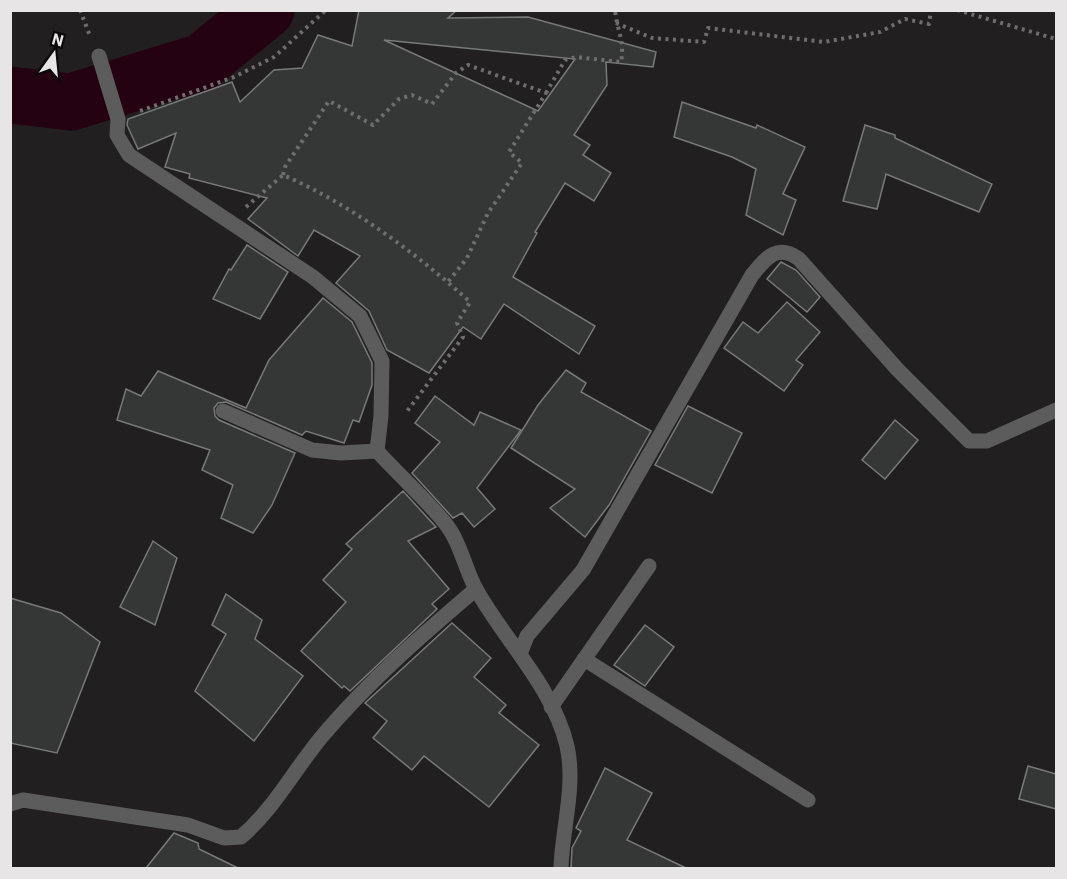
<svg xmlns="http://www.w3.org/2000/svg" width="1067" height="879" font-family="'IBM Plex Sans',sans-serif">
<style>
.lines{fill:none;stroke-linecap:round;stroke-linejoin:round}
.river{stroke:#250212;stroke-width:57}
.building{fill:#343735;stroke:#777a78;stroke-width:1.5;fill-rule:evenodd}
.path{stroke:#706d6e;stroke-width:4;stroke-dasharray:3 4.5;stroke-linecap:butt}
.minor{stroke:#5d5c5c;stroke-width:15}
</style>
<rect width="100%" height="100%" fill="#221f20"/>
<g class="lines">
<!-- river -->
<polyline class="river" points="10,95 71,102 202,62 266,10"/>
</g>
<!-- building -->
<g class="building">
<path d="M359 10H457L448 18 528 17 656 52 653 67 606 62 607 85 574 135 590 145 583 155 611 173 594 201 565 183 535 232 537 233 513 277 595 326 579 354 504 304 481 339 463 327 429 373 387 350 369 311 336 283 360 256 314 230 298 256 248 219 267 198 189 178 190 174 165 167 176 133 138 149 127 125 128 119 232 82 240 102 274 70 302 68 318 35 352 46ZM384 40 575 59 538 111Z"/>
<polygon points="682,102 756,128 757,125 805,147 783,194 796,200 783,235 746,215 756,169 732,157 674,137"/>
<polygon points="865,125 895,135 895,138 992,184 979,212 886,174 877,209 843,201"/>
<polygon points="247,245 288,272 260,319 213,299 229,269 231,270"/>
<polygon points="781,262 796,270 820,297 807,312 767,279"/>
<polygon points="323,298 352,322 372,363 372,385 359,422 353,420 344,443 306,431 302,435 226,402 218,403 214,408 215,416 219,420 295,453 272,505 253,533 221,518 233,485 202,470 210,450 117,420 126,389 141,396 158,371 246,408 269,360"/>
<polygon points="787,302 820,332 796,360 803,365 784,391 724,348 743,322 758,333"/>
<polygon points="566,370 586,383 581,392 651,431 609,505 585,537 550,508 575,489 511,448 538,405"/>
<polygon points="435,396 474,425 480,412 521,430 477,488 495,509 474,527 462,513 453,518 412,473 440,442 415,423"/>
<polygon points="688,406 742,433 712,493 655,465"/>
<polygon points="895,420 918,440 885,479 862,460"/>
<polygon points="403,491 436,527 408,541 449,589 432,604 437,609 350,691 344,686 342,688 301,651 346,602 323,580 352,549 346,544"/>
<polygon points="153,541 177,558 155,625 120,607"/>
<polygon points="226,594 262,620 255,639 303,676 254,741 195,691 226,634 212,625"/>
<polygon points="10,598 61,613 100,642 57,753 10,743"/>
<polygon points="452,623 491,658 474,677 506,705 499,713 539,745 489,807 424,756 412,770 373,738 387,721 365,703"/>
<polygon points="645,625 674,647 645,686 614,665"/>
<polygon points="1028,766 1056,774 1056,809 1019,799"/>
<polygon points="605,768 652,793 627,840 686,868 571,868 572,848 581,831 576,828"/>
<polygon points="174,833 198,843 199,849 238,868 146,868"/>
</g>
<g class="lines">
<!-- path -->
<g class="path">
<polyline points="80,10 90,36"/>
<polyline points="957,10 1056,39"/>
<polyline points="616,23 652,38 704,42 708,28 824,42 880,32 905,19 929,24 931,10"/>
<path d="M546 93 565 60 576 57 621 62C625 41 617 31 615 10"/>
<polyline points="140,111 234,77 274,57 326,10"/>
<polyline points="283,175 285,167 329,101 373,125 399,99 412,95 432,104 456,73 468,65 546,93 509,152 522,163 488,213 467,258 448,282"/>
<path d="M246 207 283 175C350 204 416 253 470 302L457 323 463 337 405 414"/>
</g>
<!-- minor -->
<g class="minor">
<polyline points="99,56 118,119 117,135 129,155 313,277 360,316 382,361 381,416 377,451"/>
<path d="M223 411 312 450 341 453 377 451C399 475 425 498 445 523 460 541 465 569 476 589 505 641 553 687 567 746 576 786 562 829 561 868"/>
<path d="M520 654 527 636 583 570 752 275C766 258 777 243 799 259L898 370 969 441H987L1056 410"/>
<polyline points="584,659 808,800"/>
<polyline points="551,707 649,566"/>
<path d="M10 804 23 800 188 825 224 838 241 837C275 808 295 768 324 734 370 680 422 635 476 589"/>
</g>
</g>
<!-- border -->
<rect width="1067" height="879" fill="none" stroke="#e8e5e6" stroke-width="24"/>
<!-- north arrow -->
<g transform="translate(54 54) rotate(15)" stroke="#0b090a" stroke-width="4.5" paint-order="stroke">
<path d="M0-4.5L10 22L0 15L-10 22Z" fill="#e8e5e6"/>
<text y="-9" font-size="16" font-weight="bold" text-anchor="middle" fill="#e8e5e6">N</text>
</g>
</svg>
